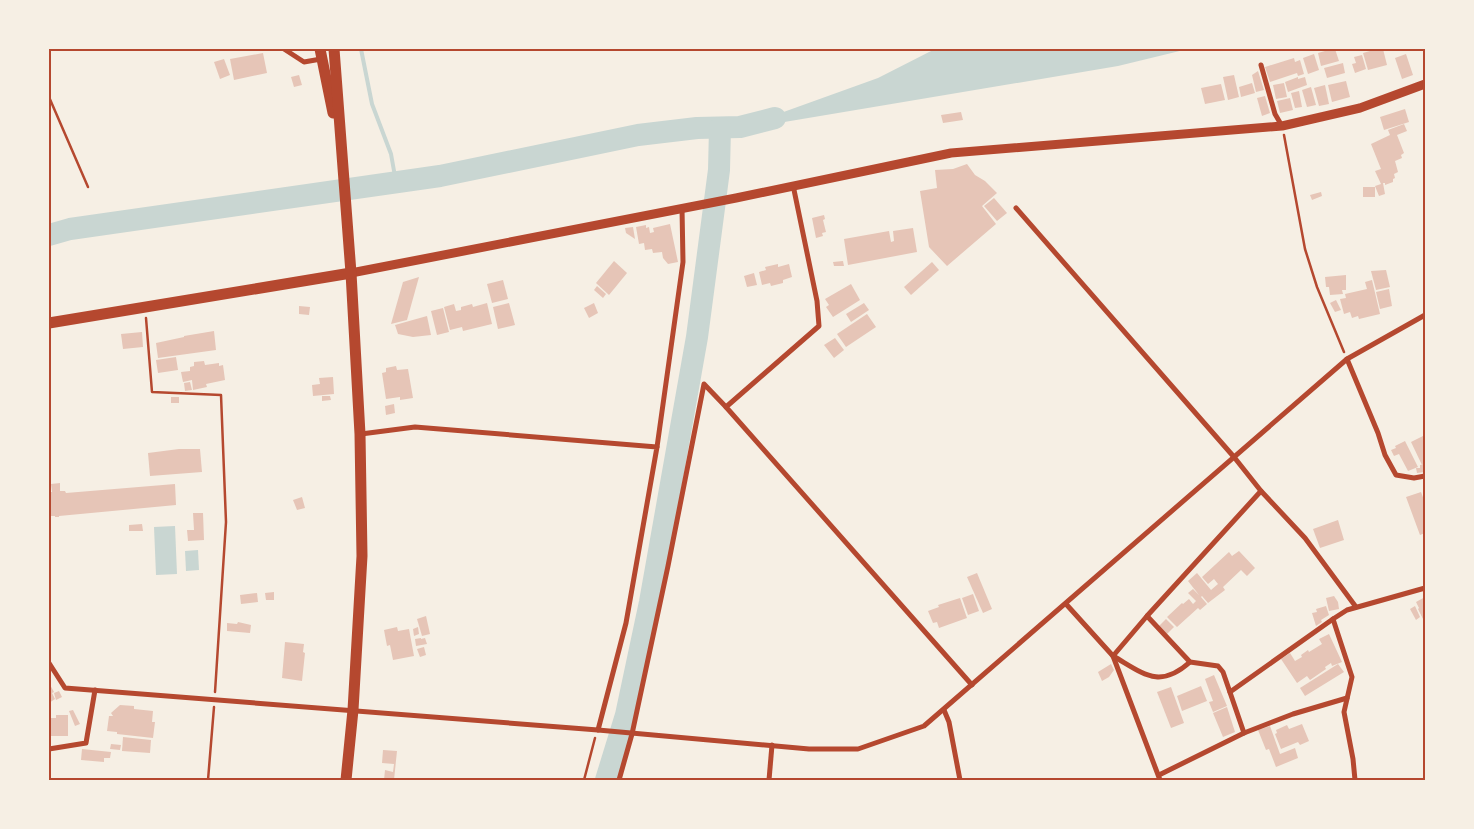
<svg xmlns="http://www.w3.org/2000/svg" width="1474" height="829" font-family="Bitter,serif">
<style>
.water{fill:#c9d6d2}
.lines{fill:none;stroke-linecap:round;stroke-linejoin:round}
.stream{stroke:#c9d6d2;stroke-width:4}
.river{stroke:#c9d6d2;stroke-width:22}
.building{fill:#e6c5b7}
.path{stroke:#b5482f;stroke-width:2.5}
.minor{stroke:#b5482f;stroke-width:5}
.tertiary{stroke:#b5482f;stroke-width:9}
.primary{stroke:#b5482f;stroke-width:11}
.neatline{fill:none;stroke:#b5482f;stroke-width:2}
</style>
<rect width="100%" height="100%" fill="#f6efe4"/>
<!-- water -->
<g class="water">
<polygon points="935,49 1188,49 1118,66 731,131 878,78"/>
<polygon points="175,526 177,574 156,575 154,527"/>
<polygon points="198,550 199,570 186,571 185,551"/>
</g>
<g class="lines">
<!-- stream -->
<polyline class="stream" points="361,49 372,104 391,154 396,182"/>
<!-- river -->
<g class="river">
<polyline points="49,235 70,229 440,176 638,135 697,128 740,127 775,118"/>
<polyline points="606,780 626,715 650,602 697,337 719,170 720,128"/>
</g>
</g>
<!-- building -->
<g class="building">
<polygon points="1332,49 1335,49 1339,61 1321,66 1318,53"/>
<polygon points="1377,49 1383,49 1387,65 1368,70 1363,53"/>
<polygon points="263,53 267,73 234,80 230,59"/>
<polygon points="1314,54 1319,70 1308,74 1303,58"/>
<polygon points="1406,54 1413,75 1402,79 1395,58"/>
<polygon points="1362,55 1366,69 1355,73 1352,64 1356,63 1354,57"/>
<polygon points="1294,58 1295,62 1300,60 1304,74 1298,76 1297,73 1270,82 1265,67"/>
<polygon points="224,59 230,75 220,79 214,62"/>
<polygon points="1343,63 1345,73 1327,78 1324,68"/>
<polygon points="1258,71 1264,90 1256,92 1252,75"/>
<polygon points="299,75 302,85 294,87 291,77"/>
<polygon points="1234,75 1239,97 1228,100 1223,77"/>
<polygon points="1298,77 1298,79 1305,77 1307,85 1288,92 1285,82"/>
<polygon points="1346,81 1350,97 1332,102 1328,85"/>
<polygon points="1252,83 1255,93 1241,97 1239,87"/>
<polygon points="1284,83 1287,97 1276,99 1273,85"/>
<polygon points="1221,84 1225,100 1205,104 1201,88"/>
<polygon points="1325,85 1329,104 1319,106 1314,88"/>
<polygon points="1311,87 1316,105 1307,107 1302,90"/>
<polygon points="1299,91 1302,107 1295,108 1291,93"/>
<polygon points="1265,96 1270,113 1262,116 1257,98"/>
<polygon points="1290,98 1293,110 1280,113 1277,101"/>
<polygon points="1405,109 1409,122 1384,130 1380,117"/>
<polygon points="961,112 963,120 943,123 941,115"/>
<polygon points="1404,124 1407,131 1397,135 1404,153 1401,155 1402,158 1395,161 1398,172 1394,174 1395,178 1393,179 1393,182 1385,185 1385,183 1383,183 1385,194 1379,196 1375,186 1381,184 1375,171 1381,169 1371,144 1390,135 1388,130"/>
<polygon points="967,164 975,175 985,181 997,193 982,206 996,224 947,266 929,247 920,191 937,188 935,170 953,169"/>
<rect x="1363" y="187" width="12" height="10"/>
<polygon points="1321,192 1322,196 1312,200 1310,195"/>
<polygon points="994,198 1007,213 997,221 984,206"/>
<polygon points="824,215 825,219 823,220 826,232 822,233 823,236 816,238 812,218"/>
<polygon points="670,224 678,262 668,264 663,258 662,252 653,253 652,249 645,250 644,243 639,244 636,227 646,225 646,228 649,227 650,233 654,232 653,228"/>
<polygon points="633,227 635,239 626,233 625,228"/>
<polygon points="913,228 917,252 848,265 844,239 889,231 891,242 894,241 893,231"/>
<polygon points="614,261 627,273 609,295 596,283"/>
<polygon points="843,261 844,266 834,266 833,262"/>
<polygon points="932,262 939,270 911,295 904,287"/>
<polygon points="778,264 778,267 789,264 792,277 783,280 783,283 771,286 770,283 762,285 759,272 766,270 765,267"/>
<polygon points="1386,270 1390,287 1376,290 1371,271"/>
<polygon points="754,273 757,285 747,287 744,276"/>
<polygon points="1346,275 1346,290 1342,290 1343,294 1330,295 1329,287 1326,287 1325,277"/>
<polygon points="419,277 407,320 391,324 403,282"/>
<polygon points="503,280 508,299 492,303 487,284"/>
<polygon points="1372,280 1380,314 1359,319 1358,316 1352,318 1350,312 1344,314 1340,299 1346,298 1345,294 1367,289 1365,282"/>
<polygon points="851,284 860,300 833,317 826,307 829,305 825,299"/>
<polygon points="597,286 606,294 603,298 594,290"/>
<polygon points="1389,289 1392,306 1380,309 1376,292"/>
<polygon points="1336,300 1341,310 1335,312 1330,303"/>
<polygon points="487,303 492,324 463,331 462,327 450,330 444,307 454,304 456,311 461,310 461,307 472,304 473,307"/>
<polygon points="509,303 515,325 498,329 493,307"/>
<polygon points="594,303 598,313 589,318 584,308"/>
<polygon points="864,303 869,310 851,322 846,314"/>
<polygon points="299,306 310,307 309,315 299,314"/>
<polygon points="443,308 449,332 437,335 431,311"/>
<polygon points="867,314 876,327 846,347 837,334"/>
<polygon points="427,316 431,335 413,337 398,334 395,325"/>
<polygon points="214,331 216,350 158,358 156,343 184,337 184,336"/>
<polygon points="142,332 143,347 123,349 121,334"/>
<polygon points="835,338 844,350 834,358 824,345"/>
<polygon points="176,357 178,370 158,373 156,360"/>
<polygon points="204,361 205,365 219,363 219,366 223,365 225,380 206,384 207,387 193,390 192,380 183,382 181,372 190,371 190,367 194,366 194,362"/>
<polygon points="396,366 397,370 408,369 413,398 400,400 400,397 386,399 382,373 386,372 386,368"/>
<polygon points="333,377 334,394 313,396 312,385 320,384 319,378"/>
<polygon points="190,382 192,390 185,391 184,383"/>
<polygon points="322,396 330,396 331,400 322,401"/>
<rect x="171" y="397" width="8" height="6"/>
<polygon points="394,404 395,413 386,415 385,406"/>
<polygon points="1425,435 1425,463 1422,465 1411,442"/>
<polygon points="1405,441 1418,467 1408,471 1399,454 1394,456 1391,450 1396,448 1395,446"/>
<polygon points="179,449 200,449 202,472 150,476 148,453"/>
<polygon points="1425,464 1425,472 1417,473 1416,468 1420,468 1420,465"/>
<polygon points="60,483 60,491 65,491 66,493 175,484 176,505 59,516 59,517 55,517 55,516 49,516 49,492 52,492 51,484"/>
<polygon points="1421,492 1424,500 1425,499 1425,533 1420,535 1406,497"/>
<polygon points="302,497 305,508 297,510 293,500"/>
<polygon points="193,513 203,513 204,540 188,541 187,530 194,530"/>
<polygon points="1338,520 1344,540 1320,548 1313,529"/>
<polygon points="142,524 143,531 129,531 129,525"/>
<polygon points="1239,551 1255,568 1247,576 1241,570 1223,587 1225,590 1208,603 1202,596 1201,597 1207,604 1200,610 1198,608 1177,627 1167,617 1182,603 1183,604 1189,599 1193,604 1196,601 1188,593 1193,589 1199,595 1188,581 1197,573 1211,590 1218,584 1214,579 1208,584 1202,577 1229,552 1232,556"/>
<polygon points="977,573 992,609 983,613 967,577"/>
<polygon points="274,592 274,600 266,600 265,593"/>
<polygon points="257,593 258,602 241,604 240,595"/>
<polygon points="973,594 979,611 968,615 962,598"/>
<polygon points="1334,596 1338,602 1339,609 1329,611 1326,598"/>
<polygon points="1425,597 1425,623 1418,609 1419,608 1416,602"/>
<polygon points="960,598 967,618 939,628 937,622 933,623 928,611 939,607 938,605"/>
<polygon points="1326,606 1329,615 1321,620 1322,622 1316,626 1312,613 1317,612 1316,609"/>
<polygon points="1415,606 1420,617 1416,620 1410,609"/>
<polygon points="426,616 430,634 422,636 417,619"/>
<polygon points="1166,619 1174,627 1167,634 1159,626"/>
<polygon points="238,622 251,625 250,633 227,631 227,623 237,624"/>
<polygon points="397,627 398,631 409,629 414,656 393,660 390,645 387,646 384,630"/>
<polygon points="418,627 419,634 414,636 413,629"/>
<polygon points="1329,634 1342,662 1332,666 1331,663 1325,667 1326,669 1310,680 1307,676 1297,683 1281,659 1290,653 1295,661 1302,657 1301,655 1308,650 1309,652 1322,644 1319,639"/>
<polygon points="421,638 421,639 425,638 427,644 416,646 415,639"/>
<polygon points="285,642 304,644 303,652 305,653 302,681 282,678"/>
<polygon points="424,647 426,655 420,657 417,649"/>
<polygon points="1111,664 1114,670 1109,677 1102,681 1098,672"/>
<polygon points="1338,664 1344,672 1305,696 1300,688"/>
<polygon points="1214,675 1227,706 1213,712 1209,702 1213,701 1205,679"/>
<polygon points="49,683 54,692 52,693 55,699 49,703"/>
<polygon points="1201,686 1207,701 1182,711 1177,696"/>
<polygon points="1171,687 1184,723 1171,728 1157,692"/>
<polygon points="59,691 62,697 56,700 54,693"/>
<polygon points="120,705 134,706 134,709 153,711 152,722 155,722 153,738 117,734 117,732 107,731 109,716 113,716 111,713"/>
<polygon points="1227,707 1235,732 1223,737 1213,713"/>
<polygon points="73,710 80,724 75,726 69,711"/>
<polygon points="56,715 68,715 68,736 49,736 49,718 56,718"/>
<polygon points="1302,724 1309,741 1300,745 1298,742 1281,749 1275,734 1277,733 1276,730 1287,725 1289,729"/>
<polygon points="1270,726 1280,754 1295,748 1298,758 1276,767 1269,749 1266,750 1258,730"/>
<polygon points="123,737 151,740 150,753 122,751"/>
<polygon points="111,744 121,745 120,750 110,749"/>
<polygon points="82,749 111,752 110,758 104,758 104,762 81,760"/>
<polygon points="383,750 397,751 394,780 384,780 385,770 393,772 394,764 382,763"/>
</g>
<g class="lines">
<!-- path -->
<g class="path">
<polyline points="49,97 88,187"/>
<polyline points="1284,135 1305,249 1317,287 1344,352"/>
<polyline points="146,318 152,392 221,395 226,522 215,692"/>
<polyline points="208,780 214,707"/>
<polyline points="584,780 595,738"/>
</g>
<!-- minor -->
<g class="minor">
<polyline points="284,49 304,62 321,59"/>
<polyline points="1261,65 1275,114 1282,126"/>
<polyline points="793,185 817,301 819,326 726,407 972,685"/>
<polyline points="1016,208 1234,457 1261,491 1305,538 1356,607"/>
<polyline points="1347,359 1378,433 1385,455 1396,475 1414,478 1425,476"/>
<polyline points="361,434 415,427 657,447 626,623 598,730"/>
<polyline points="657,447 683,262 682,208"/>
<polyline points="1066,604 1113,656 1160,780"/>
<polyline points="1147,616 1190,662 1218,666 1223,672 1244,733"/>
<path d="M1190 662C1159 690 1143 673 1113 656L1147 616 1261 491"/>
<polyline points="49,663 65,688 598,730 809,749 858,749 924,726 1347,359 1425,315"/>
<polyline points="1230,692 1333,619"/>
<polyline points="944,710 949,722 960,780"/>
<polyline points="49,749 86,743 95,690"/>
<polyline points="1159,775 1244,733 1293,714 1347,698"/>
<polyline points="619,780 632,734 668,566 704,384 726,407"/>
<polyline points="769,780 772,745"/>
<polyline points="1355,780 1353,759 1344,712 1352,677 1333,619 1347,610 1425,588"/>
</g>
<!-- tertiary -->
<polyline class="tertiary" points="351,273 736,198 951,153 1282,126 1360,108 1425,84"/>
<!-- primary -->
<g class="primary">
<polyline points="320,49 333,113"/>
<polyline points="334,49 351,273 360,434 362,556 353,710 346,780"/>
<polyline points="49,323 351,273"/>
</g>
</g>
<!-- border -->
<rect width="1474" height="829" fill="none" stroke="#f6efe4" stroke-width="100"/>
<rect x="50" y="50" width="1374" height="729" class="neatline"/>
</svg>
